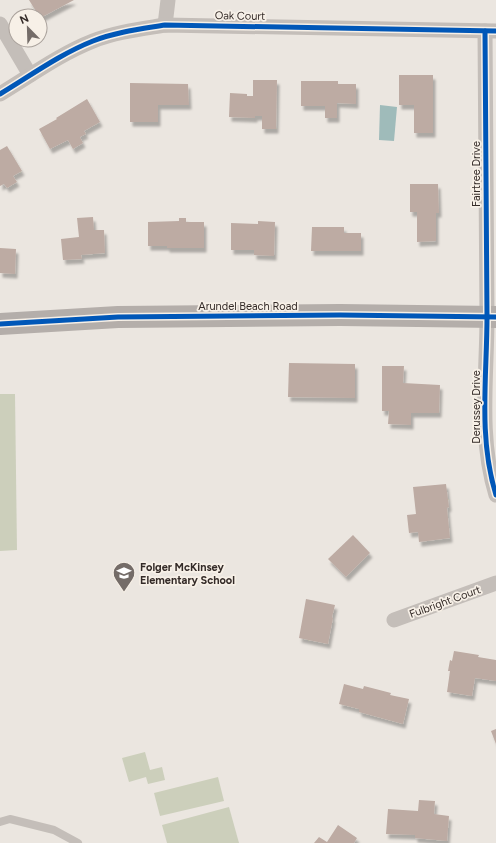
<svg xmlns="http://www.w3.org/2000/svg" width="496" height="843" font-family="Figtree,sans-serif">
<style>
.green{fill:#cccfbb}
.water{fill:#9fbbba}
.building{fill:#bdaba3;filter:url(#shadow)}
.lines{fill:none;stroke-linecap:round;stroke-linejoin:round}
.lane{stroke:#c4beb9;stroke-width:8}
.street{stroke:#c4beb9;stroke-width:15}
.secondary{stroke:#b4aeaa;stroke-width:22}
.cycleway-casing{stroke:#f7f0e7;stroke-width:8}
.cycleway{stroke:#0057b8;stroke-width:5}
.labels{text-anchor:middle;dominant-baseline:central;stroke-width:3.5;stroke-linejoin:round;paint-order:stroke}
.street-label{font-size:11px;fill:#342b28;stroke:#f7f0e7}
.poi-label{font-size:11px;font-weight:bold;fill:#342b28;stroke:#f7f0e7;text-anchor:start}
</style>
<defs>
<filter id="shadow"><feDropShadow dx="2.5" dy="4.5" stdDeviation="1" flood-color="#0004"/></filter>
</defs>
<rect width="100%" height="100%" fill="#ebe6e0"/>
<!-- green -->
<g class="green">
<polygon points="0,394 15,394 17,550 0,551"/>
<polygon points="145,752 150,770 162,767 165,780 148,784 146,777 129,782 122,758"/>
<polygon points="218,777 224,801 160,816 154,793"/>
<polygon points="229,807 239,843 167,843 162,825"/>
</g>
<!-- water -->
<polygon class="water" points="380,105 397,107 394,141 379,140"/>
<!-- building -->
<g class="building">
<polygon points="29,0 74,0 40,18 40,16 39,16"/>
<polygon points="399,75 433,75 433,133 414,133 414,105 399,105"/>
<polygon points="253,80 277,80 276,129 262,129 262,116 255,116 255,118 229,117 230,93 247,94 247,96 253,96"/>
<polygon points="301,81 338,81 338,84 356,84 356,104 337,103 337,118 325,118 325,106 301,106"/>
<polygon points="130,83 188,84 189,105 158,105 158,122 130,122"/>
<polygon points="87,99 100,122 84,131 86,134 80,137 83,143 73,149 68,140 50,149 39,129 57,119 56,118"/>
<polygon points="7,146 22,171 13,176 17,182 7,188 4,184 0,186 0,150"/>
<polygon points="410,184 438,184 439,213 436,213 436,241 417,242 417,212 410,212"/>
<polygon points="93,217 94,230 104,230 105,253 81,255 82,259 63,260 61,239 79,237 77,218"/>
<polygon points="179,218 186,218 186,222 204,222 204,248 167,248 167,246 148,246 148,222 179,221"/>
<polygon points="258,221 275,222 274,256 254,255 254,250 231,250 231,223 258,224"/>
<polygon points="312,227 344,227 344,233 361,233 361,251 311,251"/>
<polygon points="0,248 16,249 15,274 0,273"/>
<polygon points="289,363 355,364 355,398 288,397"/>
<polygon points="382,366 404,366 403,383 440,385 439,413 411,413 411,425 388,424 389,411 382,411"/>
<polygon points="446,484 449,507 447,508 450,538 419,542 418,532 409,533 407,515 416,514 413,487"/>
<polygon points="353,535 370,553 346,577 328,559"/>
<polygon points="306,599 335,605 332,617 333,618 328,644 299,638"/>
<polygon points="454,651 479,655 478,657 496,660 496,681 475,678 472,696 447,692 450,671 448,671 450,660 452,661"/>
<polygon points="344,684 363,689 364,686 391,693 390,695 409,699 403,724 359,712 359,709 339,704"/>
<polygon points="496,729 496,744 491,731"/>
<polygon points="419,800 435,801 434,814 449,816 447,841 415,838 415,835 386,834 388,809 418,811"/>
<polygon points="338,825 357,838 354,843 314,843 319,837 327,842"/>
</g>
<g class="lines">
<!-- lane -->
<polyline class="lane" points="0,822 10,819 54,830 78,843"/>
<!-- street -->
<g class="street">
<polyline points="0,24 30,75"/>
<polyline points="165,25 168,0"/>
<path d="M485 31C486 126 487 221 487 317 487 376 478 437 496 495"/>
<path d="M0 94C30 76 60 54 93 41 116 32 141 29 165 25L496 31"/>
<polyline points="394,620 496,583"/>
</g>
<!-- secondary -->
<polyline class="secondary" points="0,324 118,317 340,315 496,317"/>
<!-- cycleway casing -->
<g class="cycleway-casing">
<g id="cycleway">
<path d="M485 31C486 126 487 221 487 317 487 376 478 437 496 495"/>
<path d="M0 94C30 76 60 54 93 41 116 32 141 29 165 25L496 31"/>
<polyline points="0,324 118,317 340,315 496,317"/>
</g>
</g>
<!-- cycleway -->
<use href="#cycleway" class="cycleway"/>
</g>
<!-- icons -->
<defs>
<g id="school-pin" transform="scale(1.15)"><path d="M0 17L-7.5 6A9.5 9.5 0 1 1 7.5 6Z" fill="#746c68" stroke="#f7f0e7"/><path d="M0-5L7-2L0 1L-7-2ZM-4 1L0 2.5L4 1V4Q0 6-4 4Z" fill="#fff"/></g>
</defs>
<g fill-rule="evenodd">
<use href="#school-pin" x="124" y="573"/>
</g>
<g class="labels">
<!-- street labels -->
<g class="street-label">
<text transform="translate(240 16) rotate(1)">Oak Court</text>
<text transform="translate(476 174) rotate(-90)">Fairtree Drive</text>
<text x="248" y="306">Arundel Beach Road</text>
<text transform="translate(476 407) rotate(-90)">Derussey Drive</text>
<text transform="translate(445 602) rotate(-20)">Fulbright Court</text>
</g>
<!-- poi labels -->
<g class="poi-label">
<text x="140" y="567">Folger McKinsey<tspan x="140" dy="13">Elementary School</tspan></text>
</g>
</g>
<!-- north arrow -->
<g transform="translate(28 28) rotate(337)"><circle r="19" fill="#f7f0e7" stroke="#a9a19b"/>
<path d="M0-3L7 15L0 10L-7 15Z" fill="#746c68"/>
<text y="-6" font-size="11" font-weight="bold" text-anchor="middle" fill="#342b28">N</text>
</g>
</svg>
